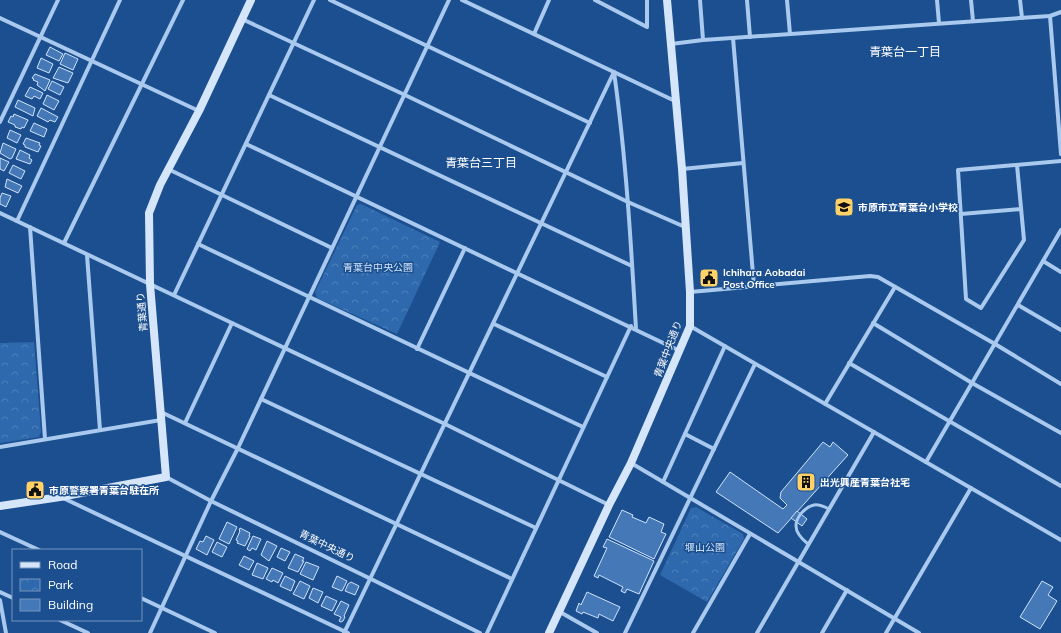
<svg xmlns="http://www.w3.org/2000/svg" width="1061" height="633" font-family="Mulish,'Noto Sans JP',sans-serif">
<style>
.park{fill:url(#park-crowns)}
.building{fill:#4478b7;stroke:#cfe3fa}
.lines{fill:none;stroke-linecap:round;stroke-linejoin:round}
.lane{stroke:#a9c9ee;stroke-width:3}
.street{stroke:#a9c9ee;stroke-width:4}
.secondary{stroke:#d6e6fa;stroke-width:8}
.labels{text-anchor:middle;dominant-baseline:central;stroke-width:3;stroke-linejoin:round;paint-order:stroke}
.poi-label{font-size:10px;font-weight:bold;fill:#fff;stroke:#1b4f8f;text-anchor:start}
.park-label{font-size:10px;fill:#cfe3fa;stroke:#1b4f8f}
.street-label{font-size:10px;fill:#fff;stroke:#1b4f8f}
.quarter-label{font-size:12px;fill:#fff;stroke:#1b4f8f}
</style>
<defs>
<pattern id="park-crowns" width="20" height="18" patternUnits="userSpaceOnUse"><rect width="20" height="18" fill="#2e69ad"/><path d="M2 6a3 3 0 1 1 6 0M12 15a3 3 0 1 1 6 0" fill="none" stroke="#4d80b9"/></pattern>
</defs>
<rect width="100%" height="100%" fill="#1b4f8f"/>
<!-- park -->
<g class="park">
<polygon points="361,204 440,242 397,334 317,298 315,292 357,205"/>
<polygon points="34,342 41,432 39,437 0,443 0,343"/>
<polygon points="696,507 743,534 744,539 707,602 660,575 691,508"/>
</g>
<!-- building -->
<g class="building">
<polygon points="50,47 63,54 59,61 46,55"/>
<polygon points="65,53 78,59 73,70 60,64"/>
<polygon points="41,58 53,64 49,73 37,68"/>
<polygon points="59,67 73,73 68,83 53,78"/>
<polygon points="35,74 50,80 45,91 37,85 38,82 33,80 34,79 32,78"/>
<polygon points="52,81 64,87 60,95 48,89"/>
<polygon points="30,87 43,93 40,99 34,96 32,99 25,96"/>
<polygon points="47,95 59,101 54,110 43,104"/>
<polygon points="18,100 35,108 33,116 15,107"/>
<polygon points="41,108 58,117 55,122 50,120 48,122 37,116"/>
<polygon points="14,114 28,120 24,128 22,127 21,129 15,127 15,125 8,122 11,116 13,117"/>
<polygon points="34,123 47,129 44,137 30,131"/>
<polygon points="10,130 21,135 17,143 7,138"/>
<polygon points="26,138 40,143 39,145 41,146 38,152 25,147 25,145 23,144"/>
<polygon points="3,143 16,149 12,158 10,159 0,153"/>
<polygon points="20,150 30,155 29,158 32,160 30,164 16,159"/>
<polygon points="0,158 9,162 4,171 0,169"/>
<polygon points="13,165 25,171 21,179 9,173"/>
<polygon points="7,179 22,186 18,193 5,187"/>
<polygon points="2,193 11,196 6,207 0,204 0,198"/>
<polygon points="823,442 830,447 833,442 848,455 778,533 716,492 730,472 783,509 787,505 780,498 781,492"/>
<polygon points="622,510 633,515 632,517 646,523 649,517 664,524 661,532 666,534 654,559 609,537"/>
<polygon points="797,511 807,519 802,526 791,518"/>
<polygon points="227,522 237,527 229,544 219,539"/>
<polygon points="240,528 250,533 249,536 250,536 245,546 237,543 238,541 236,540 240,531 239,530"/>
<polygon points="206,536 214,540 207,555 196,549 200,541 203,542"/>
<polygon points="253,536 261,539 256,550 252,548 250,551 247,549"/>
<polygon points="607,539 654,561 639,594 627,589 625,593 621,591 623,587 599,575 598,578 594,576 607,548 603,547"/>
<polygon points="267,541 277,546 269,561 261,555"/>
<polygon points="217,542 227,547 222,557 212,552"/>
<polygon points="281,548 290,552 285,561 277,557"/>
<polygon points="295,554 304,558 302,561 304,561 298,572 288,568"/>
<polygon points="244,556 254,561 249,570 239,565"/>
<polygon points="306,562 319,567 313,580 300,574"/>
<polygon points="257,563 268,568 263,579 252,575"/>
<polygon points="272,568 283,573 278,583 273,580 272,582 266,579"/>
<polygon points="285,576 295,581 291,591 280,586"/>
<polygon points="337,576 347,581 342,591 332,587"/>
<polygon points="300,581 310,586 304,599 293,594"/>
<polygon points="1042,581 1053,587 1048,595 1057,601 1040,629 1020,617"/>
<polygon points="351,582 359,586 355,595 345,591 348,584"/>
<polygon points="313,588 323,592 318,603 309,598"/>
<polygon points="587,592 620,607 613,621 599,614 598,618 583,612 582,614 576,611 579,603 581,605"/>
<polygon points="326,596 337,601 332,611 321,606"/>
<polygon points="341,601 349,605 344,616 345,617 343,621 341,622 339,621 341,617 334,614"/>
</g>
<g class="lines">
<!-- lane -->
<path class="lane" d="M808 544C803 540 796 534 796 526 796 517 805 507 814 505 819 504 825 507 829 509"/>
<!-- street -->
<g class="street">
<polyline points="330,0 590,123"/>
<polyline points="462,0 675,101"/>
<polyline points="595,0 647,27 647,0"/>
<polyline points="700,0 703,40"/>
<polyline points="747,0 750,37"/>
<polyline points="787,0 790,34"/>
<polyline points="937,0 939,23"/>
<polyline points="971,0 973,21"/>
<polyline points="1020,0 1022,18"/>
<polyline points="1050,16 1061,154"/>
<polyline points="0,18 199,111"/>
<polyline points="242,19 405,95 628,202 685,227"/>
<polyline points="534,34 549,0"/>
<polyline points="733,38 754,286"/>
<polyline points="671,44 703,40 1050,16 1061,12"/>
<path d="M614 72C626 157 631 243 636 329"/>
<polyline points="269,95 632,266"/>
<polyline points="0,122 58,0"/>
<polyline points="246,144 680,351"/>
<polyline points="1017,165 1024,240 981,308 966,299 958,170 1061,161"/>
<polyline points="168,169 332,248"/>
<polyline points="682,169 743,163"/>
<polyline points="0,213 445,424 609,505"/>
<polyline points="961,214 1021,209"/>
<polyline points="17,221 120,0"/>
<polyline points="30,227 45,439"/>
<polyline points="64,243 183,0"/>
<polyline points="198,244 583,427"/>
<polyline points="87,255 100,430"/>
<polyline points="1043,261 1061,272"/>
<polyline points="690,292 870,276 878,277 995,344 1061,384"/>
<polyline points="174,295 314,0"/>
<polyline points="1018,305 1061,330"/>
<polyline points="873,323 972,383 1061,433"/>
<polyline points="494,324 607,377"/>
<polyline points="690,326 1061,540"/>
<polyline points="417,349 465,248"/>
<polyline points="849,363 1061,486"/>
<polyline points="261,399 536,528"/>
<polyline points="825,404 895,287"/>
<polyline points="161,412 512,579"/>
<polyline points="185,423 232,323"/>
<polyline points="685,434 714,449"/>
<polyline points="0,447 161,420"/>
<polyline points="926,462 1061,230"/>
<polyline points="631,463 919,633"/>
<polyline points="166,477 211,501 371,579 480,633"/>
<polyline points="663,482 725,346"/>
<polyline points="63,498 348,633"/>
<polyline points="0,532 39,550"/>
<polyline points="0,592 13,598"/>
<polyline points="141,598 215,633"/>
<polyline points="0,600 6,633"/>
<polyline points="560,612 597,633"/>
<polyline points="60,620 88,633"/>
<polyline points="150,633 211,501 238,448 449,0"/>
<polyline points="344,633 614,72"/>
<polyline points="487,633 631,326"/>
<polyline points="625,633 755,364"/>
<polyline points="693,633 750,534"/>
<polyline points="757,633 874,432"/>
<polyline points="822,633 847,590"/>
<polyline points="886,633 971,488"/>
</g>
<!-- secondary -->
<g class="secondary">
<polyline points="0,506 60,497 166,477 150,284 149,213 160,185 199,111 251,0"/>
<polyline points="549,633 609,505 631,463 690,326 690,292 682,169 667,0"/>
</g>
</g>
<!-- icons -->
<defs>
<g id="school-square" transform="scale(1)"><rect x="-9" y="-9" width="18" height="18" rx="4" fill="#ffd166" stroke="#1b4f8f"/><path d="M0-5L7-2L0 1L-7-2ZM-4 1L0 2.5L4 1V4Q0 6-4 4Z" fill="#111"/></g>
<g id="civic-square" transform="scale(1)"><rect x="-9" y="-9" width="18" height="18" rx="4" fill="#ffd166" stroke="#1b4f8f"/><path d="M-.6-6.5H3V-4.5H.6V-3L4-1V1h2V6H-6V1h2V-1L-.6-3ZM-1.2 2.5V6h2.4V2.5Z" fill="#111"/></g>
<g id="building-square" transform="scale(1)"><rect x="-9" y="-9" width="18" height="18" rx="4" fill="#ffd166" stroke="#1b4f8f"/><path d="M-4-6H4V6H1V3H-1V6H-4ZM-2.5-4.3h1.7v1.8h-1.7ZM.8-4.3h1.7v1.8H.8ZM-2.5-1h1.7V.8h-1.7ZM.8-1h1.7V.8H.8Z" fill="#111"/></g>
</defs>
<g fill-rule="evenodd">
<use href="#school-square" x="844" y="207"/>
<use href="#civic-square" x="709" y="278"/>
<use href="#building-square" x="806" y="482"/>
<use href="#civic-square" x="35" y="490"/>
</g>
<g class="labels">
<!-- poi labels -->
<g class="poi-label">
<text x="858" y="207">市原市立青葉台小学校</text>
<text x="723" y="272">Ichihara Aobadai<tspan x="723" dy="12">Post Office</tspan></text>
<text x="820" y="482">出光興産青葉台社宅</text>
<text x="49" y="490">市原警察署青葉台駐在所</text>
</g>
<!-- park labels -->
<g class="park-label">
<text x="378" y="267">青葉台中央公園</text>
<text x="705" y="547">堰山公園</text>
</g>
<!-- street labels -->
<g class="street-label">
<text transform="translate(142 312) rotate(-95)">青葉通り</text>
<text transform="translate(668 349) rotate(-69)">青葉中央通り</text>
<text transform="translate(327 546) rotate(26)">青葉中央通り</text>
</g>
<!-- quarter labels -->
<g class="quarter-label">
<text x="905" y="51">青葉台一丁目</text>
<text x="481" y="162">青葉台三丁目</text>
</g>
</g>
<!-- legend -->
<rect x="12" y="549" width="130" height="72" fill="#1b4f8f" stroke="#7695bc"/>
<rect x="20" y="562" width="20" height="6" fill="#d6e6fa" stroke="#7695bc"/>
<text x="48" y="569" font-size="12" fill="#ffffff">Road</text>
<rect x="20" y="579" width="20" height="12" fill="url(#park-crowns)" stroke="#7695bc"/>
<text x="48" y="589" font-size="12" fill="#ffffff">Park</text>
<rect x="20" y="599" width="20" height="12" fill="#4478b7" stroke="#7695bc"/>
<text x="48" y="609" font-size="12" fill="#ffffff">Building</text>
</svg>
